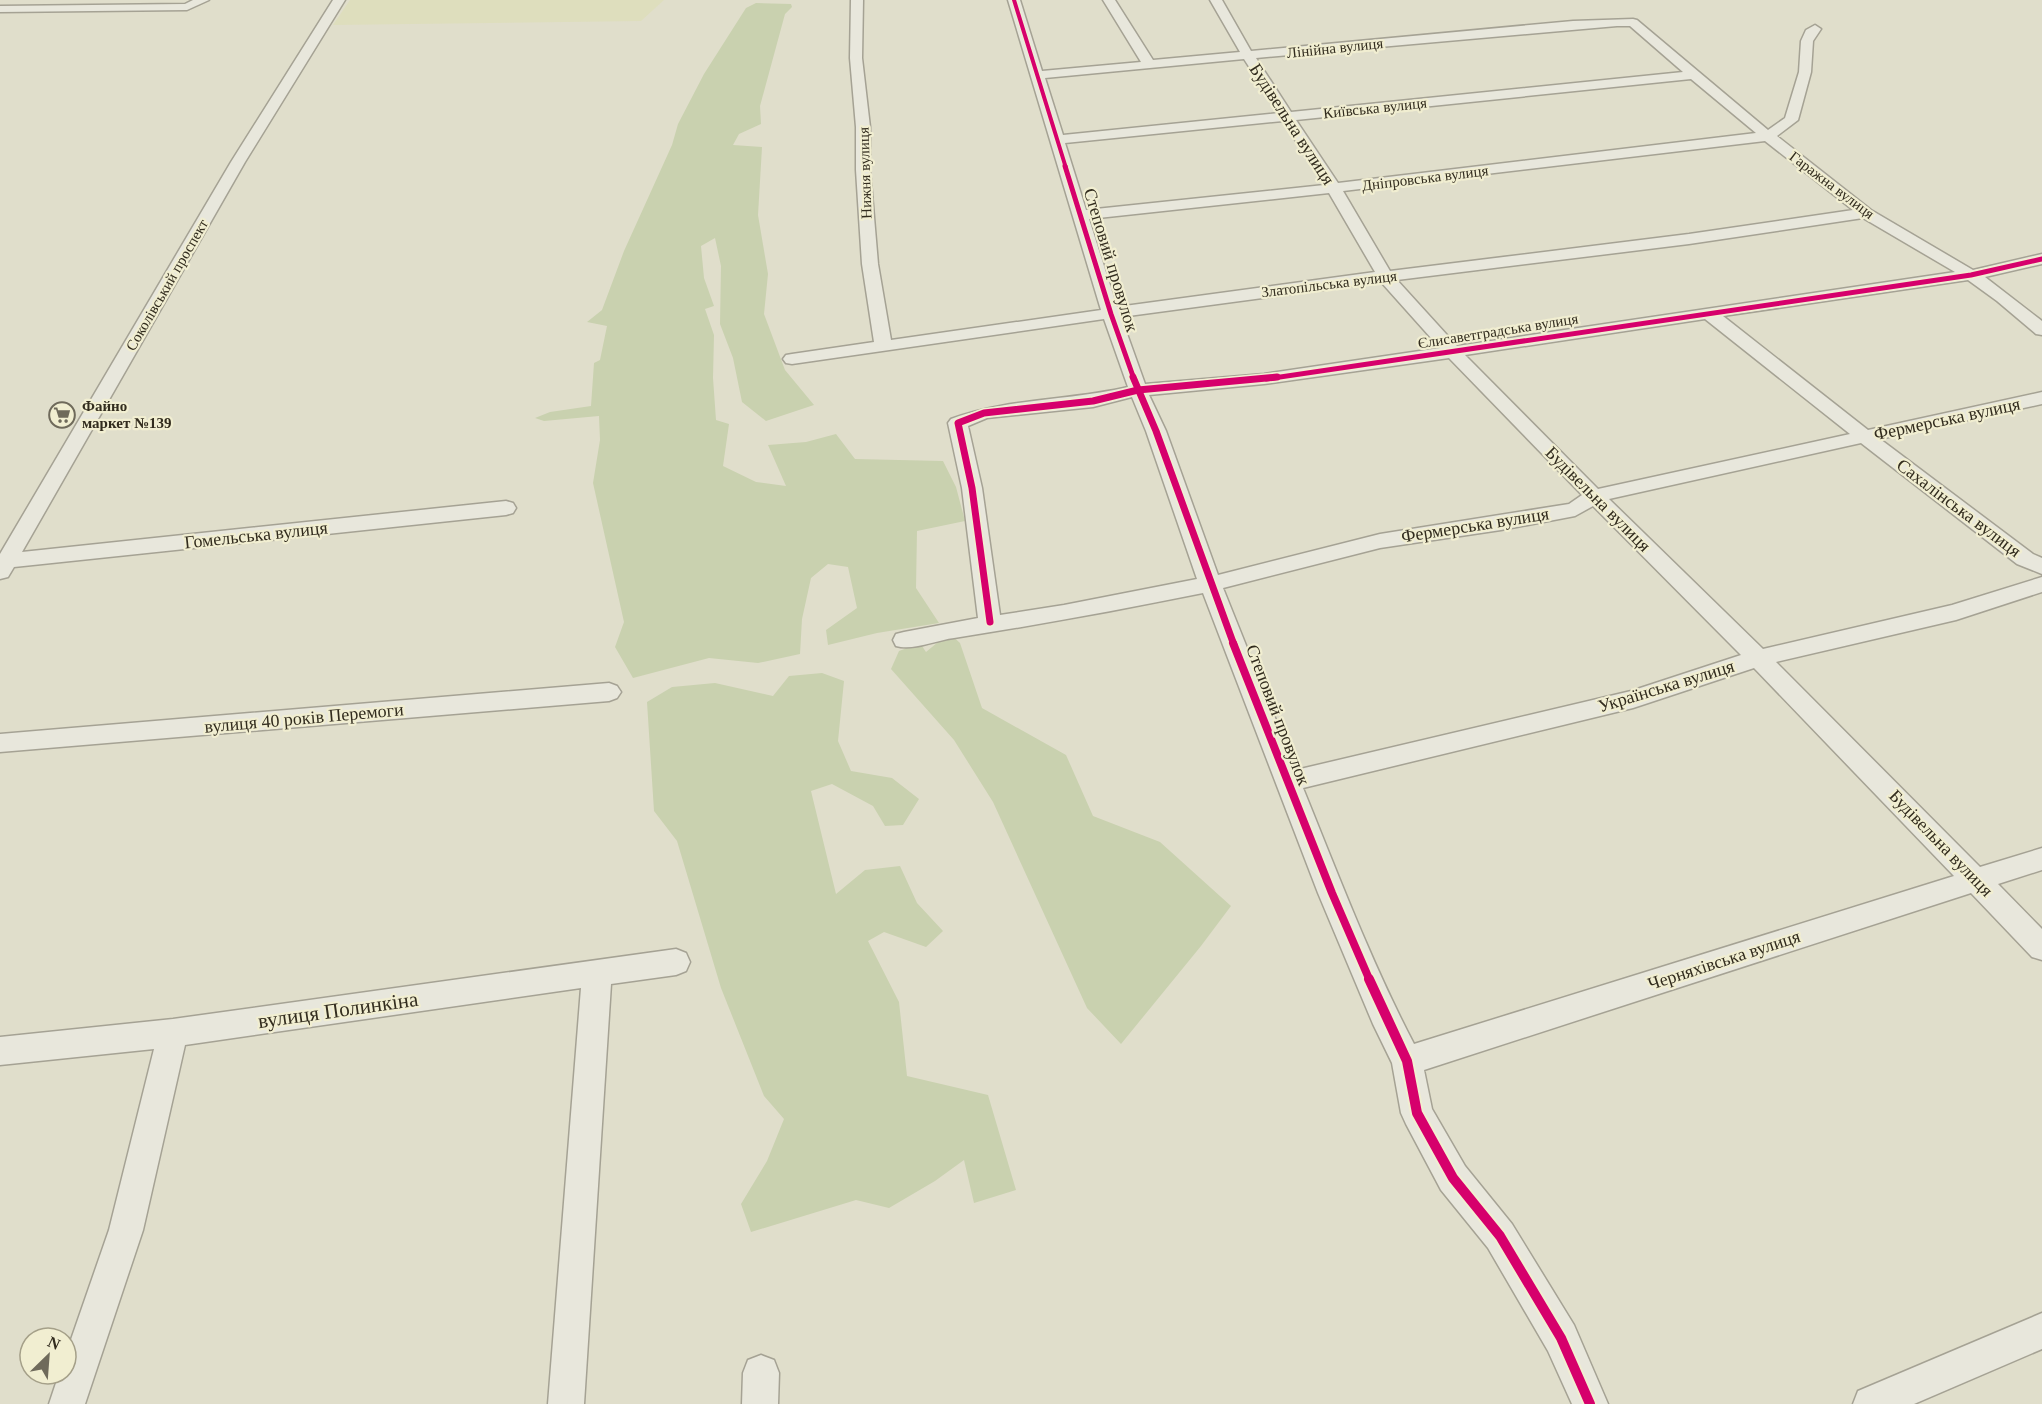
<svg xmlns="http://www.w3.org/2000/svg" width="2042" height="1404" font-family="Georgia,serif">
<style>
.farmland{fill:#dedebd}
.green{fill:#c9d1af}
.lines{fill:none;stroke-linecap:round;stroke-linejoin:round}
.minor-casing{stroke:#a5a294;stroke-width:3}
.minor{fill:#e8e7dc;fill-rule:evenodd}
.cycleway-far4-casing{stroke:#f1eed1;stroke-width:6}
.cycleway-far3-casing{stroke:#f1eed1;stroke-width:8}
.cycleway-far2-casing{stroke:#f1eed1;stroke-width:10}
.cycleway-far1-casing{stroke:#f1eed1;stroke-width:12}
.cycleway-casing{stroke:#f1eed1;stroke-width:14}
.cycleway-far4{stroke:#d6006c;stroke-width:4}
.cycleway-far3{stroke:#d6006c;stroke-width:5}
.cycleway-far2{stroke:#d6006c;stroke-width:7}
.cycleway-far1{stroke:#d6006c;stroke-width:8}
.cycleway{stroke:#d6006c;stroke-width:10}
.labels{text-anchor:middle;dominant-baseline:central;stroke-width:4.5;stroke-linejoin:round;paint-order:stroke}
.far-street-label{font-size:15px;fill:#322c1e;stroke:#f1eed1}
.far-poi-label{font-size:15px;font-weight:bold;fill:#322c1e;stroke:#f1eed1;text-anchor:start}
.street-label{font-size:18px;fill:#322c1e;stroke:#f1eed1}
.near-street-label{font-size:21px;fill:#322c1e;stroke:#f1eed1}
</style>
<rect width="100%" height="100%" fill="#e0decb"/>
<!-- farmland -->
<polygon class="farmland" points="350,0 664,0 641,21 333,25"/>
<!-- green -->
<g class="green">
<polygon points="756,3 791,4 792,7 785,14 760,106 761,124 739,134 733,145 762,147 758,215 768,274 764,314 785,370 814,405 766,421 742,402 733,358 720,324 721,266 715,238 701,246 704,278 714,306 705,309 714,335 713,378 716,420 729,424 723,466 756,482 786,486 768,445 806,442 836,434 855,459 943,461 956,487 965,521 917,531 916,588 939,623 877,633 828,645 826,630 857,608 848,567 828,564 811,578 802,619 800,654 758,663 709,658 633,678 615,647 624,622 593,483 600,440 599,416 544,421 535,418 550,412 591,406 594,363 600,360 607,326 587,322 602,310 624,251 672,145 678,124 704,74 746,8"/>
<polygon points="949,633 960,643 982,708 1066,755 1093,816 1160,842 1231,906 1201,946 1121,1044 1087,1008 993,802 954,740 891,669 899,651 920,643 926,652"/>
<polygon points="822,673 844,681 838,741 851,771 892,778 919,799 903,825 885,826 873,806 832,784 811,791 836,894 865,870 900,866 917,903 943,931 926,947 884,932 868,941 899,1002 907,1076 988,1095 1016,1190 974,1203 964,1160 935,1181 889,1208 856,1200 751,1232 741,1204 767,1161 784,1119 764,1096 721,988 677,841 654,811 647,702 672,687 715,683 773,696 789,676"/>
</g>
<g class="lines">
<!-- minor casing -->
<g class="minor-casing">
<g id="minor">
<polygon points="193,0 209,0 187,10 0,12 0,6 185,4"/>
<polygon points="333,0 345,0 245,162 22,552 506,501 513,503 516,508 513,513 506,515 14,567 8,577 0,579 0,554 231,162"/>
<path d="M851 0H863L862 58 870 127V170L878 264 891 340 1101 310 1008 0H1020L1042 71 1141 62 1103 0H1115L1153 60 1240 52 1210 0H1222L1251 51 1573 21 1633 19 1637 20 1768 130 1785 118 1799 72 1801 41 1806 30 1815 25 1821 29 1813 41 1811 72 1798 120 1777 136 1871 210 1973 270 2042 254V264L1985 277 2042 321V335L2036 334 1997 301 1968 280 1723 316 1868 430 2042 392V404L1880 439 2033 554 2042 558V574L2017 564 1861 443 1609 499 1763 649 1952 605 2042 577V592L1956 620 1776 662 1980 867 2042 848V870L1998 884 2042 929V960L2032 957 1971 893 1424 1070 1432 1109 1465 1166 1512 1224 1574 1325 1608 1404H1572L1548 1351 1488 1248 1441 1190 1406 1124 1401 1113 1392 1063 1373 1024 1318 893 1203 593C1120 610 1037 625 954 638 937 640 913 651 896 646L893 640 896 634 904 632 978 618 962 488 948 423 951 419C1007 398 1069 401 1128 387L1104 319 792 364 786 363 783 359 786 355 792 354 874 342 862 264 856 170V127L850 58ZM1617 26H1630L1683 72 1291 112 1256 58ZM1244 59 1279 113 1063 135 1045 78ZM1691 79 1756 133 1338 183 1296 120ZM1283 121 1324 185 1086 210 1065 143ZM1765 141 1853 210 1689 234 1390 271 1343 191ZM1329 193 1375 272 1117 307 1089 219ZM1863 218 1955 272 1457 346 1397 280 1689 244ZM1381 282 1440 348 1264 374 1145 384 1121 317ZM1705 319 1850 434 1598 489 1465 355ZM1449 358 1582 495 1569 504 1380 534 1218 575 1166 431 1149 395 1264 384ZM1132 397 1146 431 1197 579 1064 605 1000 615 982 488 968 426 987 418 1093 407ZM1593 506 1741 655 1631 691 1296 770 1223 588 1380 548 1501 530 1575 516ZM1754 668 1954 876 1414 1044C1371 962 1338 874 1303 788L1633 708Z"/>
<polygon points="609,683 617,686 621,692 617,698 609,701 0,752 0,734"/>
<polygon points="676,949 686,953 690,962 686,971 676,975 611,984 584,1404 548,1404 581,988 185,1045 143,1230 85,1404 49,1404 59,1374 66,1374 66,1354 109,1230 154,1049 0,1065 0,1037 173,1019"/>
<polygon points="2042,1313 2042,1349 1914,1404 1853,1404 1858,1391"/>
<polygon points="761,1355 774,1360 779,1373 778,1404 742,1404 743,1373 748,1360"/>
</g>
</g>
<!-- minor -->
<use href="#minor" class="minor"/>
<!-- cycleway-far4 casing -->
<g class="cycleway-far4-casing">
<polyline id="cycleway-far4" points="1014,0 1066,168"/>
</g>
<!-- cycleway-far3 casing -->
<g class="cycleway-far3-casing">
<g id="cycleway-far3">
<polyline points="1065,166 1111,314 1134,379"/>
<polyline points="1266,379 1971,275 2042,259"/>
</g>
</g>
<!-- cycleway-far2 casing -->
<g class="cycleway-far2-casing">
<g id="cycleway-far2">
<polyline points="1133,377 1156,431 1234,645"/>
<polyline points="990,622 972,488 958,423 984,413 1093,401 1138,390 1277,377"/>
</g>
</g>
<!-- cycleway-far1 casing -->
<g class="cycleway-far1-casing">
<polyline id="cycleway-far1" points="1233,643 1332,893 1370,981"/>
</g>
<!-- cycleway casing -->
<g class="cycleway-casing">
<polyline id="cycleway" points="1369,979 1407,1061 1417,1113 1453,1178 1500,1236 1561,1338 1590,1404"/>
</g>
<!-- cycleway-far4 -->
<use href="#cycleway-far4" class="cycleway-far4"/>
<!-- cycleway-far3 -->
<use href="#cycleway-far3" class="cycleway-far3"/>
<!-- cycleway-far2 -->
<use href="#cycleway-far2" class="cycleway-far2"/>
<!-- cycleway-far1 -->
<use href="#cycleway-far1" class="cycleway-far1"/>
<!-- cycleway -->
<use href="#cycleway" class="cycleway"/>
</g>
<!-- icons -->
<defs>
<g id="supermarket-ring" transform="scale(1.35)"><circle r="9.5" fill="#f1eed1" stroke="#6f6a5b" stroke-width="1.5"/><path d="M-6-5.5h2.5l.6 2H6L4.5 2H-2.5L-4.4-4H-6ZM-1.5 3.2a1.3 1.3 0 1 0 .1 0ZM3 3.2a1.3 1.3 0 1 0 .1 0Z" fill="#6f6a5b"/></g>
</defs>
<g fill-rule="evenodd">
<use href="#supermarket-ring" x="62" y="415"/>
</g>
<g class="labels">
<!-- far-street labels -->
<g class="far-street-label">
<text transform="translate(1335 48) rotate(-6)">Лінійна вулиця</text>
<text transform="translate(1375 108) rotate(-6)">Київська вулиця</text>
<text transform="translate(865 173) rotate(-92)">Нижня вулиця</text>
<text transform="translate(1425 178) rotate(-7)">Дніпровська вулиця</text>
<text transform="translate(1832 185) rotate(37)">Гаражна вулиця</text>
<text transform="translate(1329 284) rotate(-7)">Златопільська вулиця</text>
<text transform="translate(167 285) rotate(-60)">Соколівський проспект</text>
<text transform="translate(1498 331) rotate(-9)">Єлисаветградська вулиця</text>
</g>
<!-- far-poi labels -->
<g class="far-poi-label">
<text x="82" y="406">Файно<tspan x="82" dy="17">маркет №139</tspan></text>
</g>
<!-- street labels -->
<g class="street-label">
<text transform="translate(1292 124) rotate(57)">Будівельна вулиця</text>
<text transform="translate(1111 260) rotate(73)">Степовий провулок</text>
<text transform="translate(1947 419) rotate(-12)">Фермерська вулиця</text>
<text transform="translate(1598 499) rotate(45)">Будівельна вулиця</text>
<text transform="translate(1959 508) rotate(37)">Сахалінська вулиця</text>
<text transform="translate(1475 525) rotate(-9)">Фермерська вулиця</text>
<text transform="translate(256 535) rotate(-6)">Гомельська вулиця</text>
<text transform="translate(1666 686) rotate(-17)">Українська вулиця</text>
<text transform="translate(1278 715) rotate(69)">Степовий провулок</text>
<text transform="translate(304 718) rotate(-5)">вулиця 40 років Перемоги</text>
<text transform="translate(1941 843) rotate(46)">Будівельна вулиця</text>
<text transform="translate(1724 960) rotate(-18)">Черняхівська вулиця</text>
</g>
<!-- near-street labels -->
<g class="near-street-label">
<text transform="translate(338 1010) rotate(-8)">вулиця Полинкіна</text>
</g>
</g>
<!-- north arrow -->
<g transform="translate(48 1356) rotate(25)"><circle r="28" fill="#f1eed1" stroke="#a5a089" stroke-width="1.5"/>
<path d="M0-4.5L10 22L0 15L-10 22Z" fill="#6f6a5b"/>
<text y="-9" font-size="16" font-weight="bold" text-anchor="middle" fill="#322c1e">N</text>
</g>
</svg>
